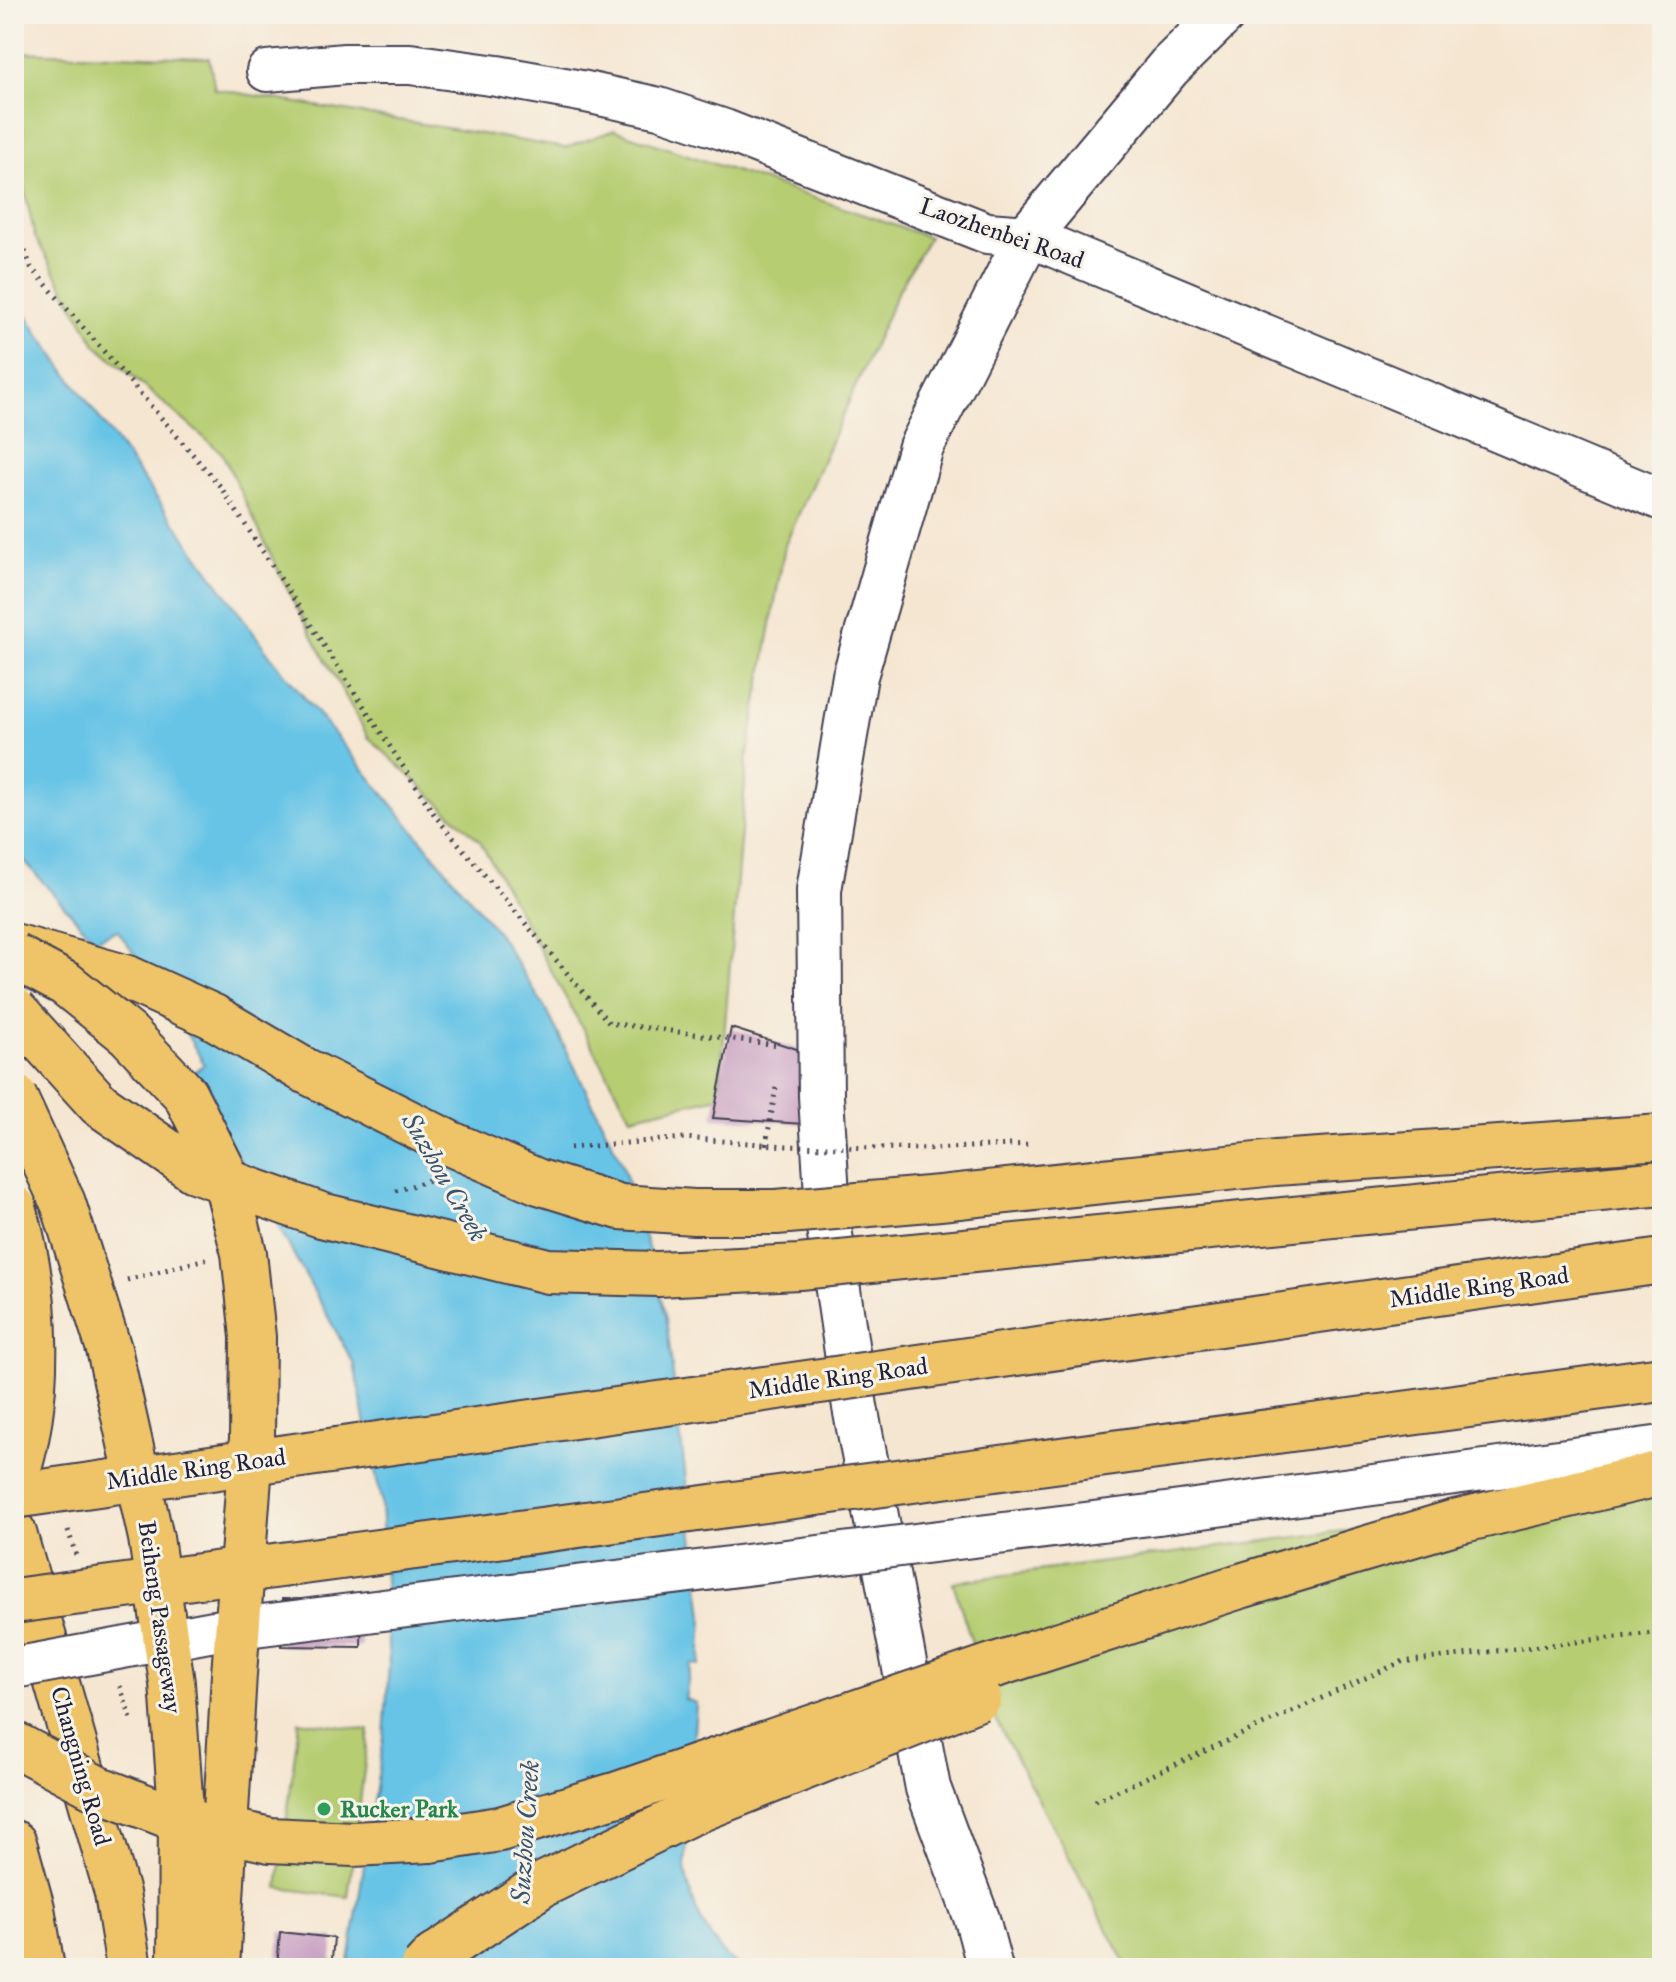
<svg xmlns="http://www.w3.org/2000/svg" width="1676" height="1982" font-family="'IM FELL Great Primer',serif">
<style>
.green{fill:#b6cd72;stroke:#6c7856;stroke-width:2}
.water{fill:#68c4e6;stroke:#457390;stroke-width:2}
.building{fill:#c498bf}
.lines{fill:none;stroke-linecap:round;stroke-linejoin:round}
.minor-casing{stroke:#423f52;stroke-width:44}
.tertiary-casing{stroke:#423f52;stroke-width:48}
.primary-casing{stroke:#423f52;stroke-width:48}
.trunk-casing{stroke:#423f52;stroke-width:48}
.path{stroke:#423f52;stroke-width:5;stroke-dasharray:2 6;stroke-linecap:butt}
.minor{stroke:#fff;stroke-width:40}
.tertiary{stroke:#fff;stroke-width:44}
.primary{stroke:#efc469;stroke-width:44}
.trunk{stroke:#efc469;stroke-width:44}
.minor-bridge-casing{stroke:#423f52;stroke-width:44;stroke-linecap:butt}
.trunk-bridge-casing{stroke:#423f52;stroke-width:48;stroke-linecap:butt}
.path-bridge{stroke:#423f52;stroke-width:5;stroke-dasharray:2 6;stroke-linecap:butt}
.minor-bridge{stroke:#fff;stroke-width:40}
.trunk-bridge{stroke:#efc469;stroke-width:44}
.leisure-dot{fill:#2e9e5b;stroke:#f7f3e8;stroke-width:3}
.labels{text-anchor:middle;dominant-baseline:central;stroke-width:6;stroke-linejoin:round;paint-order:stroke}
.street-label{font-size:24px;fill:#22223b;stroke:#f7f3e8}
.leisure-label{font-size:24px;font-weight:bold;fill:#27864d;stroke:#f7f3e8;text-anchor:start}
.water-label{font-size:26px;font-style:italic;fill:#37536e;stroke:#f7f3e8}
</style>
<rect width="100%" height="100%" fill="#f7f3e8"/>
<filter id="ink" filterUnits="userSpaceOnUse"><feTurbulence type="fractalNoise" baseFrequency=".0125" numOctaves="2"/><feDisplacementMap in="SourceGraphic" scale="16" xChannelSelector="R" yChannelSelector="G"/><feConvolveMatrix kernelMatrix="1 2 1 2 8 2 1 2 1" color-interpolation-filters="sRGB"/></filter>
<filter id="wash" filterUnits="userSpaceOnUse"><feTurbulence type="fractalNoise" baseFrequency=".006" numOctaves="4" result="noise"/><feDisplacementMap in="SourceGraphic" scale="32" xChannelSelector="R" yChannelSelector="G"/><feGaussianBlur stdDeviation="1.8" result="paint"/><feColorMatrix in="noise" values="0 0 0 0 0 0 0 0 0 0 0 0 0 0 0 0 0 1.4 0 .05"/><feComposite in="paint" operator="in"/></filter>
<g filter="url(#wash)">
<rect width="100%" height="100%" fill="#f5e6d1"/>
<!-- green -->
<g class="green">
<polygon points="14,52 209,58 215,89 565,148 614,130 929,237 897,293 785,545 747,759 719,1097 631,1117 480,841 368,737 294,603 222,453 96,345 35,237 14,144"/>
<polygon points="1662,1489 1662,1968 1128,1968 997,1722 953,1582"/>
<polygon points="299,1721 369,1730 348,1897 278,1888"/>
</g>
<!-- water -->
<path class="water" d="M14 295 36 330 271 657 498 933 547 1011 622 1163 655 1271 666 1319 703 1616 700 1665 691 1664 685 1699 696 1703 685 1868C691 1906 708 1944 740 1968H348L384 1737 389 1664 381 1500 354 1364 260 1193 190 1076 204 1064 165 996 117 930 95 940 14 850Z"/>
<g id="blocks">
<!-- building -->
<g class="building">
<polygon points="731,1028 803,1051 804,1124 713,1118"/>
<polygon points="282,1599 362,1600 361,1647 281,1646"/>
<polygon points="280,1932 334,1938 331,1968 277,1968"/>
</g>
</g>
</g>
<g filter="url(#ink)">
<use href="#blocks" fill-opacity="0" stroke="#423f52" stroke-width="2"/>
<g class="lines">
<!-- minor casing -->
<g class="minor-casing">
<g id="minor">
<polyline points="267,71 345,64 410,64 497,76 586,92 659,108 725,130 987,233 1028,236 1662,500"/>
<polyline points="1158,1514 1662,1446"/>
</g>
</g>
<!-- tertiary casing -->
<g class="tertiary-casing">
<polyline id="tertiary" points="990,1968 977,1919 928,1788 855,1407 829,1228 821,1096 819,890 855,676 921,447 1028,236 1169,67 1223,14"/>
</g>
<!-- primary casing -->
<g class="primary-casing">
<g id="primary">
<polyline points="14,1533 117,1893 129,1968"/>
<polyline points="14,1843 32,1908 42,1968"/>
</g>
</g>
<!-- trunk casing -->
<g class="trunk-casing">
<g id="trunk">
<polyline points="14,946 128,978 212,1016 302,1069"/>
<polyline points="1455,1522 1662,1473"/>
</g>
</g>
<!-- path -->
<g class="path">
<polyline points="14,221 31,267 220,486 436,817 609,1023 779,1045"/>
<polyline points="766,1145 776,1087 781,1088"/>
<polyline points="68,1530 76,1555"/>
<polyline points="120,1686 132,1722"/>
<polyline points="1095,1801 1401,1662 1662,1632"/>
</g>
<!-- minor -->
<use href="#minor" class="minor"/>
<!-- tertiary -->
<use href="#tertiary" class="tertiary"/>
<!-- primary -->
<use href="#primary" class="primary"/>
<!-- trunk -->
<use href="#trunk" class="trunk"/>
<!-- minor-bridge casing -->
<g class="minor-bridge-casing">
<polyline id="minor-bridge" points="14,1668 214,1631 1158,1514"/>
</g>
<!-- trunk-bridge casing -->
<g class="trunk-bridge-casing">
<g id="trunk-bridge">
<polyline points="14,956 66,984 128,1034 185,1094 223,1170 244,1253 253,1337 252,1438 234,1674 217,1968"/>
<polyline points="14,1010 99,1104 194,1170 321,1215 548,1271 658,1274 799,1267 1662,1183"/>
<polyline points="302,1069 449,1143 539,1182 620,1207 694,1212 776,1212 940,1198 1275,1163 1662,1137"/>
<polyline points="14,1096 63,1203 109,1349 151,1538 172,1683 181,1810 180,1968"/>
<path d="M14 1208C39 1295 43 1398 14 1485"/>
<polyline points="14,1496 1662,1261"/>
<polyline points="14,1601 1662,1379"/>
<polyline points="14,1744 97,1788 180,1820 270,1840 353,1844 430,1840 500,1829 618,1794 989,1667 1237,1587 1455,1522"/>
<polyline points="423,1968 433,1957 542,1885 688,1814 979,1698"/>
</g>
</g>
<!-- path-bridge -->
<g class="path-bridge">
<polyline points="570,1148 684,1138 787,1146 930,1149 1031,1144"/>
<polyline points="396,1191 432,1179"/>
<polyline points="127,1280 206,1259"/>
</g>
<!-- minor-bridge -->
<use href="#minor-bridge" class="minor-bridge"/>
<!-- trunk-bridge -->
<use href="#trunk-bridge" class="trunk-bridge"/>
</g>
</g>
<!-- markers -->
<circle class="leisure-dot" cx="324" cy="1809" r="8"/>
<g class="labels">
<!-- street labels -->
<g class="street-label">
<text transform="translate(1002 233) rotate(19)">Laozhenbei Road</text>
<text transform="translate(1479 1287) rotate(-8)">Middle Ring Road</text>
<text transform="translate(838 1378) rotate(-8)">Middle Ring Road</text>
<text transform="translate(196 1469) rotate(-8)">Middle Ring Road</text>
<text transform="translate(160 1617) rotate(82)">Beiheng Passageway</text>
<text transform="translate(81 1766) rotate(74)">Changning Road</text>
</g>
<!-- leisure labels -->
<g class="leisure-label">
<text x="340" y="1809">Rucker Park</text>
</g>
<!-- water labels -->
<g class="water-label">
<text transform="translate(445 1177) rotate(60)">Suzhou Creek</text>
<text transform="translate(525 1832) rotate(-86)">Suzhou Creek</text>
</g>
</g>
<!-- margin -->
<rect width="1676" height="1982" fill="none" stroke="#f7f3e8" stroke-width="48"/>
</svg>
